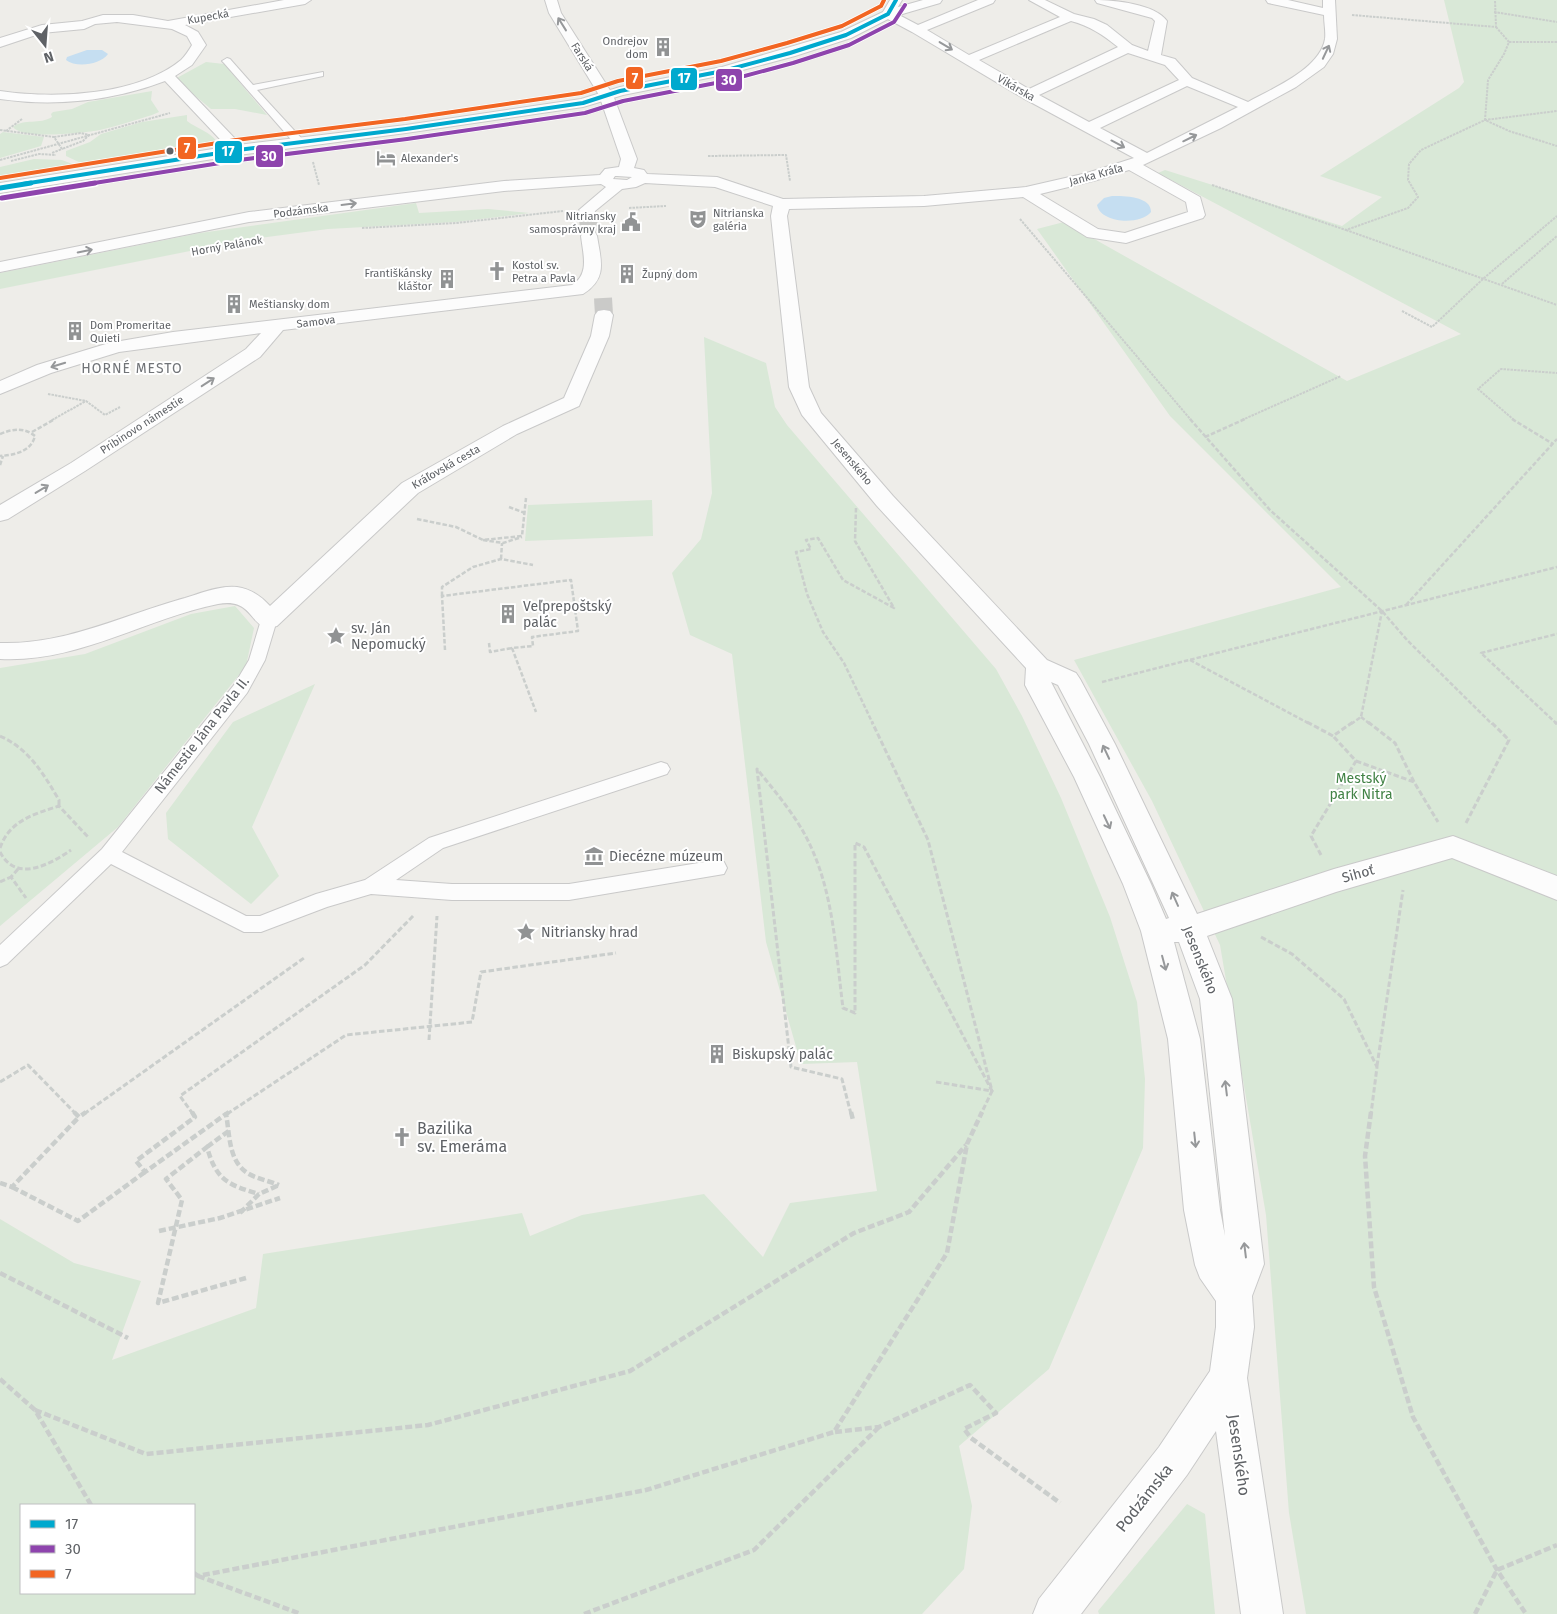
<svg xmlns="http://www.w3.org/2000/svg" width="1557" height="1614" font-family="'Fira Sans',sans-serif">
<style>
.green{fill:#d9e8d7;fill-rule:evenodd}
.water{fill:#c5def1}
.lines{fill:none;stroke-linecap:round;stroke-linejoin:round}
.street-tunnel{stroke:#cacac8;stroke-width:18;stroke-dasharray:18 9;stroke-linecap:butt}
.lane-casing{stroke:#c9c9c9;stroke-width:2}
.street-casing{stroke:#c9c9c9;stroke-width:2}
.secondary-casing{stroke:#cbcbcb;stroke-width:2}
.path-far3{stroke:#cacecc;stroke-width:2;stroke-dasharray:2.5 1;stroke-linecap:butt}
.path-far2{stroke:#cacecc;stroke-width:2.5;stroke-dasharray:4.5 2;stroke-linecap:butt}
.path-far1{stroke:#cacecc;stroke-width:3;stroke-dasharray:5.5 2.5;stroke-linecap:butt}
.path{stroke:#cacecc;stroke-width:4.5;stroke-dasharray:7 3;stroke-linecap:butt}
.lane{fill:#fcfcfc;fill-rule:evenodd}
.street{fill:#fcfcfc;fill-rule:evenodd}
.secondary{fill:#fcfcfc;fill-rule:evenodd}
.bus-1-far1-casing{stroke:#fff;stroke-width:5.5}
.bus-1-casing{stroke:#fff;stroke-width:8}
.bus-2-far1-casing{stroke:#fff;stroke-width:5.5}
.bus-2-casing{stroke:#fff;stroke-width:8}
.bus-3-casing{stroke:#fff;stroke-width:5.5}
.bus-1-far1{stroke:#00a9ce;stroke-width:4}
.bus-1{stroke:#00a9ce;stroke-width:5}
.bus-2-far1{stroke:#8e44ad;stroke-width:4}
.bus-2{stroke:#8e44ad;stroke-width:5}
.bus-3{stroke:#f26522;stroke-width:4}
.oneway{stroke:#96989a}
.bus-dot{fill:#5f6266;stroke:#fff;stroke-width:2}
.labels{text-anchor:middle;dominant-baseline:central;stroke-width:4;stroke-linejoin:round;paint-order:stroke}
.far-street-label{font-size:11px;fill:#5f6266;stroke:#fff}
.far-poi-label{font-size:11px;fill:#5f6266;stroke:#fff;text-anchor:start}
.far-quarter-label{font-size:14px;letter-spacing:1px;fill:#717478;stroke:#fff}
.poi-label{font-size:14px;fill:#5f6266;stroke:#fff;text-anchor:start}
.street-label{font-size:14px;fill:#5f6266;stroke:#fff}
.park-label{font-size:14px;fill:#428346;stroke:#fff}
.near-poi-label{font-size:16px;fill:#5f6266;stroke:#fff;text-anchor:start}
.near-street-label{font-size:16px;fill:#5f6266;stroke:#fff}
.line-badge{stroke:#fff;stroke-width:2}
.badge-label{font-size:14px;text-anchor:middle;font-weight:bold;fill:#fff}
</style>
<rect width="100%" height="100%" fill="#eeede9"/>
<!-- green -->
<g class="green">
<polygon points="1444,0 1557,0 1557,1614 1306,1614 1289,1513 1266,1215 1220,945 1152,801 1074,660 1341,587 1170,416 1037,229 1064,222 1347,381 1461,334 1158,173 1165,170 1342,226 1382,197 1320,176 1459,88 1464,82"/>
<polygon points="206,62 224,64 267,115 235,109 211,109 175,79"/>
<path d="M152 91 151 100 159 112 152 115C135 120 117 126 100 130 84 133 22 140 13 127 24 118 40 125 52 117L51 114 53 112 72 109 88 102Z"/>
<path d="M187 115V121C197 129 210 131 217 142L83 164 66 156V151L90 142 101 134 142 122Z"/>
<polygon points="3,132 44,137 41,146 0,158 0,134"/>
<polygon points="34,159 62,160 75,165 0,176 0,167"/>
<polygon points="416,203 419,213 488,209 530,213 456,222 328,229 245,240 0,289 0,273 200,233"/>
<path d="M704 337 766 363 775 407 787 425 996 669 1022 716 1061 798 1110 917 1137 1002 1145 1079 1143 1148 1049 1369 959 1446 972 1506 964 1569 922 1614H0V1219L74 1263 141 1281 112 1360 256 1308 263 1254 522 1213 530 1236 582 1215 704 1194 763 1257 790 1203 877 1191 857 1062 801 1064 766 942 732 654 690 635 672 573 701 539 712 493ZM21 1505H194V1593H21Z"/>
<polygon points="652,500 653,536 525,541 528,505"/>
<polygon points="235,606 254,628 246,666 118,827 0,926 0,668 85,654 191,614"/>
<polygon points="315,684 252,827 279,876 251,904 168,839 166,813 233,722"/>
<polygon points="1187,1504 1205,1514 1215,1614 1099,1614 1098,1611"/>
</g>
<!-- water -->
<g class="water">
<path d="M87 50H102L108 54C100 65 76 68 66 60L67 57Z"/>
<path d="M1112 196C1124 196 1151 196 1151 212 1141 225 1101 224 1097 205L1104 198Z"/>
</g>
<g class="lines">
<!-- street-tunnel -->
<g class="street-tunnel">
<polyline points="588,213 589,236"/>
<polyline points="603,298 604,315"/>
</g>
<!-- lane casing -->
<g class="lane-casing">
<g id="lane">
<polygon points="227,58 230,59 253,85 323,72 323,76 257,90 303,140 303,144 295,144 224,63 222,61"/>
<polygon points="269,615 275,616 277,620 265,660 247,693 122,852 246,916 260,916 316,894 365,880 429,838 661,762 667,764 670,769 667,774 443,848 396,880 452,884 569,884 717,860 724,862 727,868 724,874 569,900 452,900 371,894 327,907 261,932 244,932 111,864 7,964 0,967 0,945 102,849 234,685 249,660 261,620 263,616"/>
</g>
</g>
<!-- street casing -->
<g class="street-casing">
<g id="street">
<path d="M284 0H311L305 4 185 25 198 32 206 45 192 65 175 76 243 147 246 150 243 153H233L165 81C113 101 55 107 0 99V91C54 99 137 96 181 60 185 56 189 50 192 45L187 36 172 29 117 22 95 24 84 29 42 33 0 47V38L42 25 82 21 103 15H133L168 21Z"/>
<path d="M545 0H557L561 13 613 95 637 159 634 168 644 170 647 174 717 177 783 199 924 196 1026 187 1087 173 1134 158 1023 98 912 32 884 17 882 14 884 11 923 0H942L940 3 899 15 918 25 978 0H995L993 3 927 30 969 55 1060 17 1029 0H1045L1074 14 1094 19 1107 25 1132 45 1148 51 1155 21 1152 18 1097 3 1095 0C1115 0 1155 4 1167 21L1161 55 1175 59 1192 78 1248 102C1273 88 1320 69 1325 39 1326 32 1324 23 1324 15L1268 3 1266 0H1288L1323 8V0H1335L1337 39 1333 54 1324 67 1296 87 1221 128 1143 165 1200 197 1205 215 1203 218 1126 243 1087 237 1023 197 924 206 789 209 787 216 809 387 821 413 893 496 1047 660 1076 673 1080 679 1115 744 1197 914 1334 869 1453 836 1557 876V900L1452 858 1336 892 1207 936 1232 999 1264 1264 1252 1296 1254 1327 1247 1378 1283 1614H1241L1216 1431 1187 1475 1081 1614H1033L1039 1599 1159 1447 1210 1371 1216 1327V1301L1200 1278 1195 1265 1184 1210 1168 1039 1141 931 1123 884 1074 777 1025 685 1026 668 877 506 802 415 789 387 771 216 773 206 715 187 645 183 636 187 622 189 595 211 594 216H582L579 210 606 187 601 184 504 191 249 222 0 272V262L249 212 504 181 600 175 605 169 619 167 621 159 599 95 549 13ZM1071 21C1090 26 1103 35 1118 47L1029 89 979 60ZM1128 53 1165 65 1179 80 1089 122 1039 95ZM1187 86 1238 107 1147 153 1100 128ZM1129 170 1186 202 1188 212 1125 233 1098 229 1040 194 1097 180ZM615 176H617L632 177 627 180 613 179ZM1051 682 1058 685 1089 744 1169 918 1166 919 1151 884 1100 777ZM1174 942H1179L1200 999 1225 1236 1220 1210 1200 1039Z"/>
<path d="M589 231 595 232 597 236C601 261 608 278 583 294L283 330 260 357 85 471 8 519 0 521V505L71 463 246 349 261 333 119 352 51 373 0 394V381L37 365 109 343 173 332 572 285C590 274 583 254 581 236L583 232Z"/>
<path d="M604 310 610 311 613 315 609 336 579 406 517 434 418 493 277 626C248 634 257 597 218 604 144 619 78 663 0 659V643C66 645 123 615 185 598 201 593 221 585 237 587 251 589 261 596 270 606L402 483 503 426 564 398 591 336 595 315 598 311Z"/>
</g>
</g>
<!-- secondary casing -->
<g class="secondary-casing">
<polygon id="secondary" points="890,0 902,0 892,17 851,38 795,56 728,74 623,95 583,107 406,133 238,155 0,193 0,183 238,145 406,125 581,99 620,87 722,67 841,32 883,12"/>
</g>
<!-- path-far3 -->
<g class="path-far3">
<polyline points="1494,12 1557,22"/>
<polyline points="1352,15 1496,27 1495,0"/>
<polyline points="1496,27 1509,42 1504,54 1488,80 1485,120 1509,131 1557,146"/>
<polyline points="1509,42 1557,42"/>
<polyline points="0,130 54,137 62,149 52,153"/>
<polyline points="6,131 22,119"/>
<polyline points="54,137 81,133 89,135 83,141 62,149"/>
<polyline points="708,156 786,155 790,181"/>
<polyline points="0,160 170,113"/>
<polyline points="11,161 39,154 56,155"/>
<polyline points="313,162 319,185"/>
<polyline points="1212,185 1346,230 1408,208 1418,197 1408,180 1409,164 1421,150 1485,120 1557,111"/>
<polyline points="629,208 666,206"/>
<polyline points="1020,219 1191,420"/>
<polyline points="362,228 456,223 563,211"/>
<polyline points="1346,230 1557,305"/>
<polyline points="1502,284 1557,236"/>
<polyline points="1402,311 1432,327 1484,278 1557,216"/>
<polyline points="48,394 86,401 105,415 120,407"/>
<polyline points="52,420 86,401"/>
<polyline points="1242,420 1341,376"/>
<polyline points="1514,420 1478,389 1501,369 1557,373"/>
</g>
<!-- path-far2 -->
<g class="path-far2">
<polyline points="1190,419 1270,510 1382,611 1407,640 1492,724"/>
<polyline points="1512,419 1553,444"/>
<polyline points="32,432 55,419"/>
<path d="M0 434C12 429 24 427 35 436 31 452 14 455 0 456"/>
<polyline points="1205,437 1245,419"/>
<polyline points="0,465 3,456"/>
<polyline points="509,507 525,513"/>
<polyline points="856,508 855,541 894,608 843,580 818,538 806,540 811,549 796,552 807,594 823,632 844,663 873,724"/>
<polyline points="417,519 456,527 483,540 522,536 526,498"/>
<polyline points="483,540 503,543 522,537"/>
<polyline points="501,559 502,543"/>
<polyline points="442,596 442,587 473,567 501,559 533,565"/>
<polyline points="1406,605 1557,439"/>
<polyline points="489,643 490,652 512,648"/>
<polyline points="445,650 442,596 571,580 578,631 532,637 533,646 512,648 536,712"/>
<polyline points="1190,660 1310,724"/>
<polyline points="1102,682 1557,567"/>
<polyline points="1361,717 1370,724"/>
<polyline points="1351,724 1361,717 1382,611"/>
<polyline points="1557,724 1481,653 1557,634"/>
</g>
<!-- path-far1 -->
<g class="path-far1">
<polyline points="1307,722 1333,736 1353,722"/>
<polyline points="1368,722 1395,743 1414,782"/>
<polyline points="1555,722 1557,724"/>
<path d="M0 736C29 749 43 773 59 800V806"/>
<polyline points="1356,761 1414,782 1438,822"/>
<polyline points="1466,823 1509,740 1491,722"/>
<path d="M0 848C9 821 34 814 59 806L88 837"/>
<path d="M0 852C16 883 49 865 71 850"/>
<polyline points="1321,855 1311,836 1356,761 1333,736"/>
<polyline points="18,869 11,877 26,898"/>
<polyline points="0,882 11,877"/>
<polyline points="1261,937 1292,954 1344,999 1377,1067 1371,1114"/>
<polyline points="429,1040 437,916"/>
<polyline points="1377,1066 1403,890"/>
<polyline points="0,1082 28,1065 76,1114"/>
<polyline points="936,1082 992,1091 981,1114"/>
<polyline points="84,1114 304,958"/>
<polyline points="193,1114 180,1096 365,965 414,915"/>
<polyline points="227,1114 346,1035 472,1022 481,972 616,953"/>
<path d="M851 1114 842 1079 791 1067 757 769C777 794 798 818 811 847 834 897 836 954 843 1008L855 1013V843L864 847 992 1091 928 840 872 722"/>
</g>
<!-- path -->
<g class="path">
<polyline points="74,1112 79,1117 86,1112"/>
<polyline points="192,1112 195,1117 136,1161 145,1172 226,1114"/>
<path d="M229 1112 226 1114C230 1135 228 1162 249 1174 258 1179 269 1181 279 1185"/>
<polyline points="851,1112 853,1120"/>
<polyline points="1371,1112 1365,1156 1374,1287 1413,1417 1497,1570 1526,1614"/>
<polyline points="207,1147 230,1130"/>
<polyline points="0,1183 12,1187 79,1117"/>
<polyline points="12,1187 78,1221 145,1172"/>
<polyline points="240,1213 259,1194 279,1185"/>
<polyline points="159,1231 220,1218 280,1198"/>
<polyline points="0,1273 128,1338"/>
<path d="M246 1278 158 1303 182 1200 166 1179 207 1147C216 1180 228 1185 259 1194"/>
<polyline points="0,1379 35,1410 91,1505"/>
<polyline points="35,1410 146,1454 428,1425 630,1371 854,1233 909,1212 966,1145"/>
<polyline points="835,1432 879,1427 970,1385 996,1413 964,1429 971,1438 1060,1503"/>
<polyline points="194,1573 198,1576 646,1490 834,1432 947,1253 967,1144 982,1112"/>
<polyline points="198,1576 301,1614"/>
<polyline points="584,1614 754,1550 879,1427"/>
<polyline points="1475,1614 1497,1570 1557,1545"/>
</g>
<!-- lane -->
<use href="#lane" class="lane"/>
<!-- street -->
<use href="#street" class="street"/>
<!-- secondary -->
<use href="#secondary" class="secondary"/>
<!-- bus-1-far1 casing -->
<g class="bus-1-far1-casing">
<polyline id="bus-1-far1" points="23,184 238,150 406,129 583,103 620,91 723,71 790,53 846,35 888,14 896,0"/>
</g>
<!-- bus-1 casing -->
<g class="bus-1-casing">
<polyline id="bus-1" points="0,188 31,183"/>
</g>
<!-- bus-2-far1 casing -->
<g class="bus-2-far1-casing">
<polyline id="bus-2-far1" points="88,184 239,160 407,139 585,113 623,101 726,81 793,63 849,45 894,22 905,5"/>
</g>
<!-- bus-2 casing -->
<g class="bus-2-casing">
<polyline id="bus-2" points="2,198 95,183"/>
</g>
<!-- bus-3 casing -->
<g class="bus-3-casing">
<polyline id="bus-3" points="0,178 236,140 405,119 581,93 618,81 721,61 787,43 842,26 881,6 884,0"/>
</g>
<!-- bus-1-far1 -->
<use href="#bus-1-far1" class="bus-1-far1"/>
<!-- bus-1 -->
<use href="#bus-1" class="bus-1"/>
<!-- bus-2-far1 -->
<use href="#bus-2-far1" class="bus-2-far1"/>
<!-- bus-2 -->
<use href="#bus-2" class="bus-2"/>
<!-- bus-3 -->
<use href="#bus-3" class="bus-3"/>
</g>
<!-- one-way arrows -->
<defs><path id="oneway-shaft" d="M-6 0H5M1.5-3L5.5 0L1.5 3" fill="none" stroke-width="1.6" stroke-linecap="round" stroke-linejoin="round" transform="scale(1.25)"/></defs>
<g class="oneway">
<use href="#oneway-shaft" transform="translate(562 24) rotate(-122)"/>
<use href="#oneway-shaft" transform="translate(946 46) rotate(31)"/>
<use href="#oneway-shaft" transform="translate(1326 52) rotate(-65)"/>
<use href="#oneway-shaft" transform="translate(1190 138) rotate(-26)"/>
<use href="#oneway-shaft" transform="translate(1118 144) rotate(28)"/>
<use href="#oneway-shaft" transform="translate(349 204) rotate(-7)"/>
<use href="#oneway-shaft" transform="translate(85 251) rotate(-11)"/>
<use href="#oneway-shaft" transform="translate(58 365) rotate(163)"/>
<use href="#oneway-shaft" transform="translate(208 382) rotate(-33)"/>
<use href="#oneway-shaft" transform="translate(42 489) rotate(-31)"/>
<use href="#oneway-shaft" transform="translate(1106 752) rotate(-115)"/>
<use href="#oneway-shaft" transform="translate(1107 822) rotate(65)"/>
<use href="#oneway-shaft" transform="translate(1175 899) rotate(-114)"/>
<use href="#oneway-shaft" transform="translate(1164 963) rotate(75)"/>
<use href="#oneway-shaft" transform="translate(1226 1088) rotate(-97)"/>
<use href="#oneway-shaft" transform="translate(1195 1140) rotate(84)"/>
<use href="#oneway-shaft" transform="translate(1245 1250) rotate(-97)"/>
</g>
<!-- icons -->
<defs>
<g id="building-bare" transform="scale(1.5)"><path d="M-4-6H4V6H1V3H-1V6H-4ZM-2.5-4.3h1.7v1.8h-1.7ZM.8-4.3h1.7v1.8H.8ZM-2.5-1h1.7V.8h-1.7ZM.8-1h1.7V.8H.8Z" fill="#919394" stroke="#fff" stroke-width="2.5" paint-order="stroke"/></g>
<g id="hotel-bare" transform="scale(1.5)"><path d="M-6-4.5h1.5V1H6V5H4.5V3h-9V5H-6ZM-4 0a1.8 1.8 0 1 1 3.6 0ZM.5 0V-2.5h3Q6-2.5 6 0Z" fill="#919394" stroke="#fff" stroke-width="2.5" paint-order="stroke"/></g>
<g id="theatre-bare" transform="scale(1.5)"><path d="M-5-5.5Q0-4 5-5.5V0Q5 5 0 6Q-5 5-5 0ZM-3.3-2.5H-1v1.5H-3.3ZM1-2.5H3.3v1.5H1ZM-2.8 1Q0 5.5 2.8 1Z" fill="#919394" stroke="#fff" stroke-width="2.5" paint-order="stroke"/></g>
<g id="civic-bare" transform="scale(1.5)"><path d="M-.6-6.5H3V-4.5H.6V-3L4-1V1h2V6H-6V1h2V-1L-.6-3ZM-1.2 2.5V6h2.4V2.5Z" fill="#919394" stroke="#fff" stroke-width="2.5" paint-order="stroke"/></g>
<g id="church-bare" transform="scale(1.5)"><path d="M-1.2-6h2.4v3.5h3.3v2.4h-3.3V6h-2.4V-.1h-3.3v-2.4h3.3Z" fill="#919394" stroke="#fff" stroke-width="2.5" paint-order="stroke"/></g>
<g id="sight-bare" transform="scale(1.5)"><path d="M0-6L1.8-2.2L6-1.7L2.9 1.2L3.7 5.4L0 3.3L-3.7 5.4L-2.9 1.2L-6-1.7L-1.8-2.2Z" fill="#919394" stroke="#fff" stroke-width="2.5" paint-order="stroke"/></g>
<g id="museum-bare" transform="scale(1.5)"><path d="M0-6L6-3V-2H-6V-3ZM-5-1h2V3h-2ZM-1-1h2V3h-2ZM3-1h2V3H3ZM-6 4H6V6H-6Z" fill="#919394" stroke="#fff" stroke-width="2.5" paint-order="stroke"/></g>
</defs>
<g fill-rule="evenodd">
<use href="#building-bare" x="663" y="47"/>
<use href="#hotel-bare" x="386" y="158"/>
<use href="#theatre-bare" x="698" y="219"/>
<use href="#civic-bare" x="631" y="222"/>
<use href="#church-bare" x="497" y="271"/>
<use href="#building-bare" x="627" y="274"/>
<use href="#building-bare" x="447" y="279"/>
<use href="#building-bare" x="234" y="304"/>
<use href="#building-bare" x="75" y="331"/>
<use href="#building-bare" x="508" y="614"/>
<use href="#sight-bare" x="336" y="636"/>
<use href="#museum-bare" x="594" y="856"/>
<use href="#sight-bare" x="526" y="932"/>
<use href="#building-bare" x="717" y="1054"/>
<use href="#church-bare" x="402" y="1137"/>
</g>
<!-- markers -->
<circle class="bus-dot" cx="170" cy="151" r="4.5"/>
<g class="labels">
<!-- far-street labels -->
<g class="far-street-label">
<text transform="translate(208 17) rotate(-10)">Kupecká</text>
<text transform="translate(582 57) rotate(58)">Farská</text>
<text transform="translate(1016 88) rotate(30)">Vikárska</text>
<text transform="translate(1096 175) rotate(-15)">Janka Kráľa</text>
<text transform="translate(301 211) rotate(-7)">Podzámska</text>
<text transform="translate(227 246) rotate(-10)">Horný Palánok</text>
<text transform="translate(316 322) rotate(-7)">Samova</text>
<text transform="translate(142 425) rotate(-33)">Pribinovo námestie</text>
<text transform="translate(852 462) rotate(50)">Jesenského</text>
<text transform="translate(446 467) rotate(-30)">Kráľovská cesta</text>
</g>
<!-- far-poi labels -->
<g class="far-poi-label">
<text x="648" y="41" text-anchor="end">Ondrejov<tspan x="648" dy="13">dom</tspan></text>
<text x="401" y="158">Alexander's</text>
<text x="713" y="213">Nitrianska<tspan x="713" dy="13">galéria</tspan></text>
<text x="616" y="216" text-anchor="end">Nitriansky<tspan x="616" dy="13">samosprávny kraj</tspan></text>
<text x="512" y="265">Kostol sv.<tspan x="512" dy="13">Petra a Pavla</tspan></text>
<text x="432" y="273" text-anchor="end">Františkánsky<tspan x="432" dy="13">kláštor</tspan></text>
<text x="642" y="274">Župný dom</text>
<text x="249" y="304">Meštiansky dom</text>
<text x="90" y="325">Dom Promeritae<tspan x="90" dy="13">Quieti</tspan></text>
</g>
<!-- far-quarter labels -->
<g class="far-quarter-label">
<text x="132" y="368">HORNÉ MESTO</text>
</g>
<!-- poi labels -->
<g class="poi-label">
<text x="523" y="606">Veľprepoštský<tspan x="523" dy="16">palác</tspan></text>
<text x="351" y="628">sv. Ján<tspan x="351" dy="16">Nepomucký</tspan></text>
<text x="609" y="856">Diecézne múzeum</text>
<text x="541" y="932">Nitriansky hrad</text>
<text x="732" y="1054">Biskupský palác</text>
</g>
<!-- street labels -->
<g class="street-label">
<text transform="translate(202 735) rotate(-52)">Námestie Jána Pavla II.</text>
<text transform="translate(1358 874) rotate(-16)">Sihoť</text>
<text transform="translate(1200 960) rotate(68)">Jesenského</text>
</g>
<!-- park labels -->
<g class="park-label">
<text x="1361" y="778">Mestský<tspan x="1361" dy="16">park Nitra</tspan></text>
</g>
<!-- near-poi labels -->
<g class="near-poi-label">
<text x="417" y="1128">Bazilika<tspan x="417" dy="18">sv. Emeráma</tspan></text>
</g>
<!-- near-street labels -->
<g class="near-street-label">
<text transform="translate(1239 1455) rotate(82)">Jesenského</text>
<text transform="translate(1144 1498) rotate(-52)">Podzámska</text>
</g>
</g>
<g class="line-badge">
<rect x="625" y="66" width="19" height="24" rx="5" fill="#f26522"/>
<rect x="670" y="67" width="28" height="24" rx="5" fill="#00a9ce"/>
<rect x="715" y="68" width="28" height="24" rx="5" fill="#8e44ad"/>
<rect x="177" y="136" width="20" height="24" rx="5" fill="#f26522"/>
<rect x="214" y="140" width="29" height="24" rx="5" fill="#00a9ce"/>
<rect x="255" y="144" width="29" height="24" rx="5" fill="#8e44ad"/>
</g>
<g class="badge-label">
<text x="635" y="83">7</text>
<text x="684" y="83">17</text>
<text x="729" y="85">30</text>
<text x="187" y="153">7</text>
<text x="228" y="156">17</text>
<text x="269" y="161">30</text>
</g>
<!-- legend -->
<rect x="20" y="1504" width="175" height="90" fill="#ffffff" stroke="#bfc0c2"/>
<rect x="30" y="1520" width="25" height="8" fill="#00a9ce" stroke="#bfc0c2"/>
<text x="65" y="1529" font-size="15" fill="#5f6266">17</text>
<rect x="30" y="1545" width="25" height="8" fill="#8e44ad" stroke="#bfc0c2"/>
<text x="65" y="1554" font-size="15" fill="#5f6266">30</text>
<rect x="30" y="1570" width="25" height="8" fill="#f26522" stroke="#bfc0c2"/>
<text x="65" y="1579" font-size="15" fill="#5f6266">7</text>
<!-- north arrow -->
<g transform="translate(45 45) rotate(163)" stroke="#ffffff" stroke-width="4" paint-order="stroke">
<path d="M0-4L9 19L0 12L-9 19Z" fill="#5f6266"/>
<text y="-8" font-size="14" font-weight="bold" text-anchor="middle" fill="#5f6266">N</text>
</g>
</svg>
